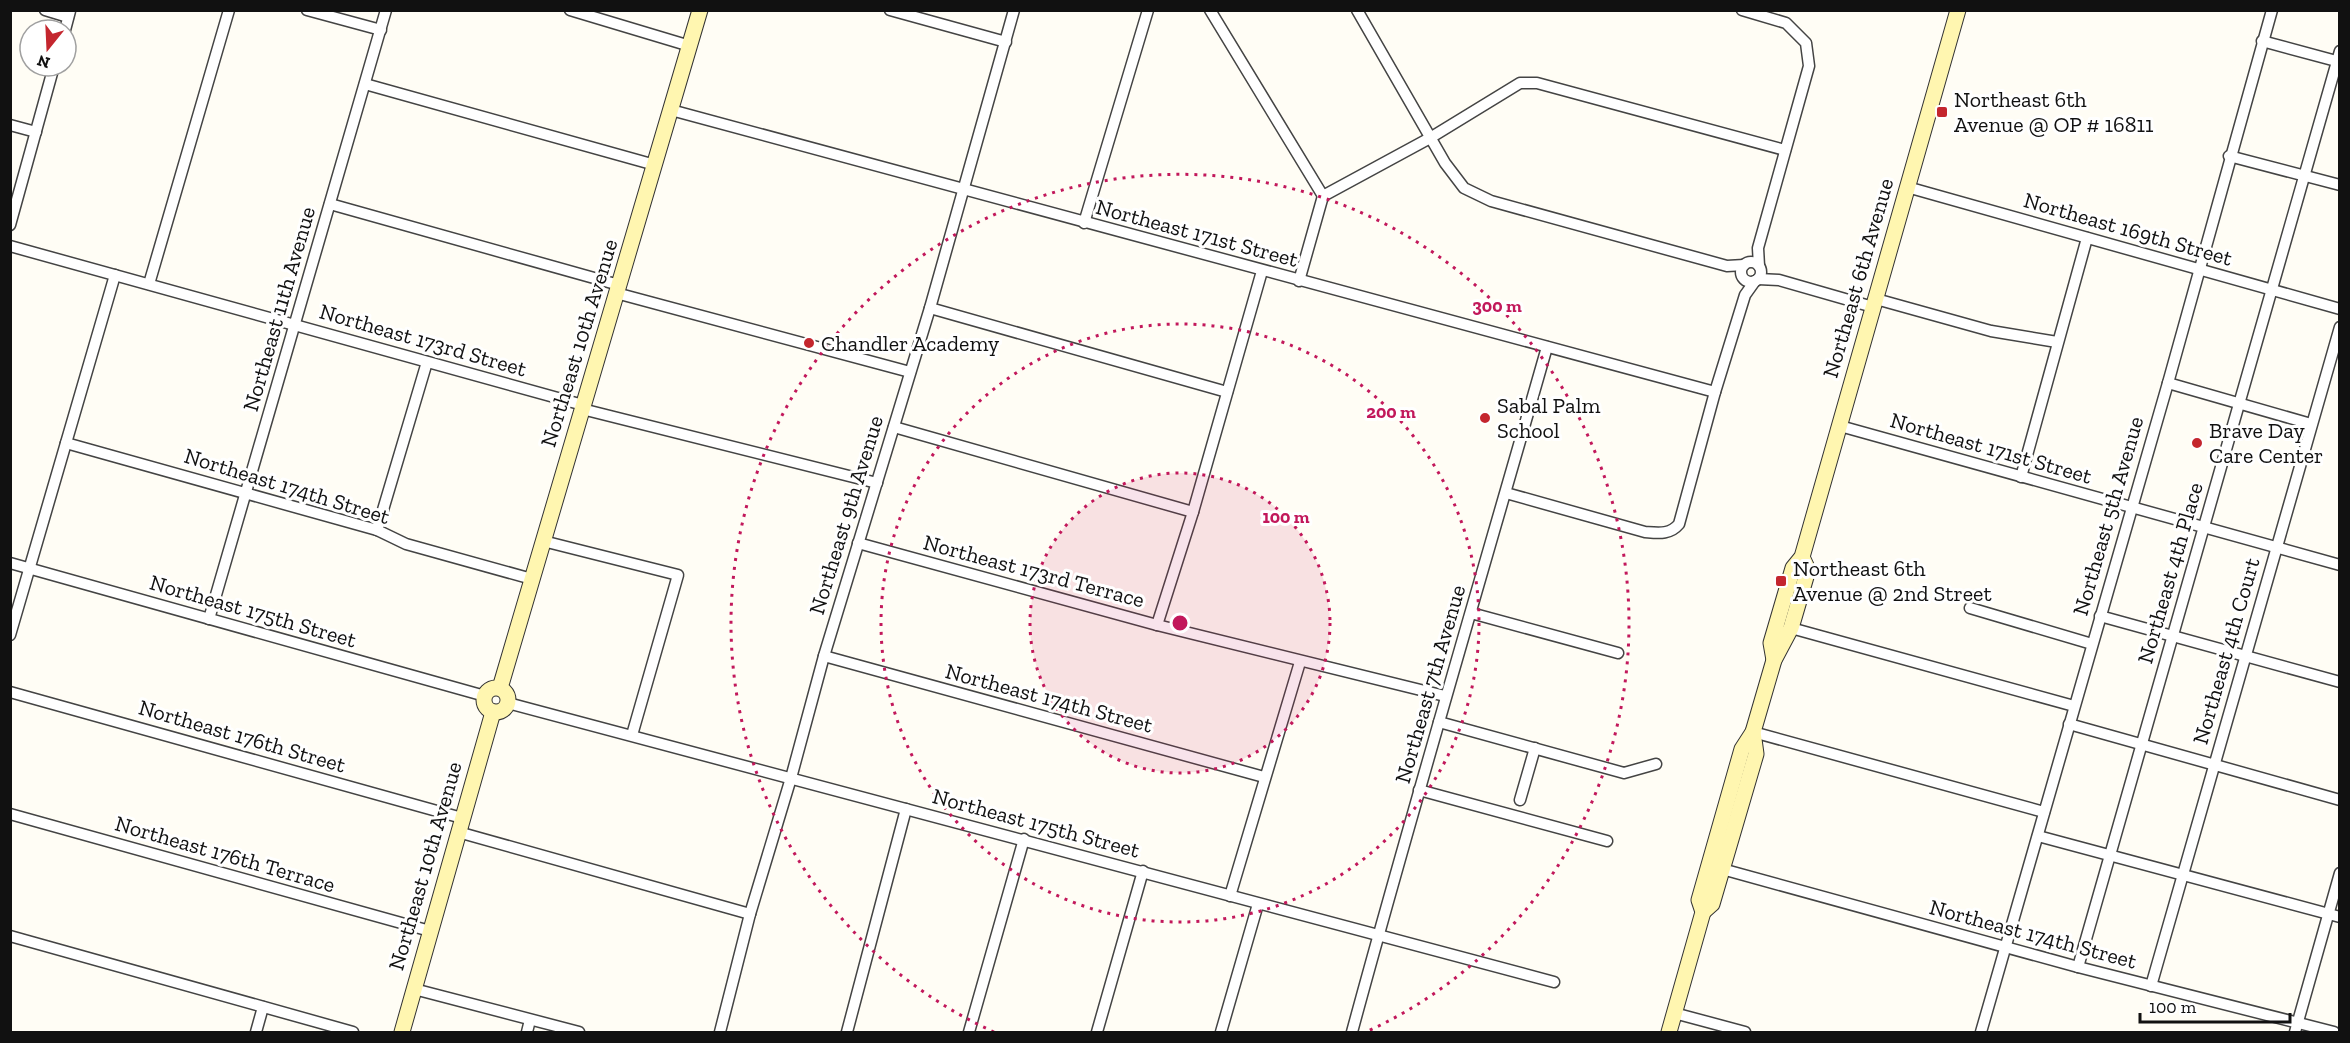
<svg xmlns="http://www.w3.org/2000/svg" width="2350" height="1043" font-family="'Zilla Slab',serif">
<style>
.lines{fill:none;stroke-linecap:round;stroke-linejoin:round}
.street-casing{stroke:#444;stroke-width:13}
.secondary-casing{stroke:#333;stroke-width:17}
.street{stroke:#fff;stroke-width:10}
.secondary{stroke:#fff6b0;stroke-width:15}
.ring{fill:none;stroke:#c2185b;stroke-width:3;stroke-dasharray:3 6}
.poi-dot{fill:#c4262e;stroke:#fff;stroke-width:2}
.labels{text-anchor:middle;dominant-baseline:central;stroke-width:6;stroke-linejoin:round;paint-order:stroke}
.poi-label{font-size:22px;fill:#111;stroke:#fff;text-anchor:start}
.street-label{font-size:22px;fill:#111;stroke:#fff}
.centre{fill:#c2185b;stroke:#fff;stroke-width:3}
.ring-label{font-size:18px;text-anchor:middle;font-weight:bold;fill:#c2185b;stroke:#fff;stroke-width:6;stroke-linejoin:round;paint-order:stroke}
</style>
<rect width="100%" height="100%" fill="#fffdf5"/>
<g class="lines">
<!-- street casing -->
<g class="street-casing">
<g id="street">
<polyline points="45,10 68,17"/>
<polyline points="307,10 381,30"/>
<polyline points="570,10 690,46"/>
<polyline points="890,10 1006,42"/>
<polyline points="1210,10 1323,196"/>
<polyline points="1357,10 1445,163 1464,188 1491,201 1727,266 1744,265"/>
<polyline points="1742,10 1786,23 1806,43 1809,66 1758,248 1759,266"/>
<polyline points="65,30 70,11"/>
<polyline points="2262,41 2340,62"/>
<polyline points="365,84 655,165"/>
<polyline points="671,110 1715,392"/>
<polyline points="10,125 36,132"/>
<polyline points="2229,156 2340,185"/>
<polyline points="1907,187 2340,309"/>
<polyline points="330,204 619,285"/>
<polyline points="1084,223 1148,10"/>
<polyline points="10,225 54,66"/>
<polyline points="10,246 583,405"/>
<circle cx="1751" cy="272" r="10"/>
<polyline points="1758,279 1779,280 1873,307"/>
<polyline points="1299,281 1323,196 1430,138 1520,83 1537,83 1785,150"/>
<polyline points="149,284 229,10"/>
<polyline points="616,293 910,372"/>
<polyline points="1876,299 1991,331 2057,342"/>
<polyline points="930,308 1227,392"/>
<polyline points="2168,383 2311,424"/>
<polyline points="582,409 877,483"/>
<polyline points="1840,426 2340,565"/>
<polyline points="894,427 1193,512"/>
<polyline points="66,443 377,530 406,544 532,579"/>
<polyline points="2021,477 2087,238"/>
<path d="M1506 493 1645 532C1658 533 1670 535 1679 524L1715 392 1745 295 1755 281"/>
<polyline points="377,530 427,362"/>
<polyline points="543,541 678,575 632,735"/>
<polyline points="858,543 1157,625 1445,696"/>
<polyline points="10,563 485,696"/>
<polyline points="1970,608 2092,644"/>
<polyline points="1471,613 1618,653"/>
<polyline points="2100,616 2340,682"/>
<polyline points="209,619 386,10"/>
<polyline points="1157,625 1193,512 1262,271"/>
<polyline points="1791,628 2074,706"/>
<polyline points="10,635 115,275"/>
<polyline points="824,656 1264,777"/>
<polyline points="10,692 462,818"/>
<polyline points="508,703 1554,982"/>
<polyline points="1439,722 1624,773 1656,764"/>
<polyline points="2069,724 2340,800"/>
<polyline points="1753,732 2044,812"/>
<polyline points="1419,790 1607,841"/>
<polyline points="1520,800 1535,748"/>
<polyline points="10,814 430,931"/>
<polyline points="458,832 750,914"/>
<polyline points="2038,836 2340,917"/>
<polyline points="1722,869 2078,967 2334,1032"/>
<polyline points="1230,896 1300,662"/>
<polyline points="10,936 353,1032"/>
<polyline points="2078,967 2340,51"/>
<polyline points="2151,986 2340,327"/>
<polyline points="414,989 579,1032"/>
<polyline points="1674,1013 1745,1032"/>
<polyline points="256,1032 263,1007"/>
<polyline points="527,1032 530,1020"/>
<polyline points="720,1032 750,914 791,778 824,656 930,308 1014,10"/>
<polyline points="847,1032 906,809"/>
<polyline points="969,1032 1024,839"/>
<polyline points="1097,1032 1143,871"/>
<polyline points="1221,1032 1258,904"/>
<path d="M1352 1032C1414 803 1482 575 1547 347"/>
<polyline points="1981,1032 2168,383 2272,10"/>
<polyline points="2295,1032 2340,873"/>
</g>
</g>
<!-- secondary casing -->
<g class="secondary-casing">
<g id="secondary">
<polyline points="1774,660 1771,643 1793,568 1802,557 1958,10"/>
<circle cx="496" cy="700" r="12"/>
<polyline points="500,688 700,10"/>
<polyline points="1703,912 1712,904 1756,754 1753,732"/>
<polyline points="402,1032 493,712"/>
<polyline points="1669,1032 1703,912 1699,900 1742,749 1753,732 1774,660 1791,628 1808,570 1802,557"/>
</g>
</g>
<!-- street -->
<use href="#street" class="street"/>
<!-- secondary -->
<use href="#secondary" class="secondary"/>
</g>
<!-- distance rings -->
<circle cx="1180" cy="623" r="150" fill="#c2185b" fill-opacity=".12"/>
<g class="ring">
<circle cx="1180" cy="623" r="150"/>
<circle cx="1180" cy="623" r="299"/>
<path d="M994 1032A449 449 0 1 1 1366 1032"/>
</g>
<!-- markers -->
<g class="poi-dot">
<rect x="1936" y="106" width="12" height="12" rx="3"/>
<circle cx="809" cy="343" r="6"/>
<circle cx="1485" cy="418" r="6"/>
<circle cx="2197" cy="443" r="6"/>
<rect x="1775" y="575" width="12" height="12" rx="3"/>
</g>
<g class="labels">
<!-- poi labels -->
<g class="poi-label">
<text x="1954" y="99">Northeast 6th<tspan x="1954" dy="25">Avenue @ OP # 16811</tspan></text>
<text x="821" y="343">Chandler Academy</text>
<text x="1497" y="405">Sabal Palm<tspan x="1497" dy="25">School</tspan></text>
<text x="2209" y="430">Brave Day<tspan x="2209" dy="25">Care Center</tspan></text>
<text x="1793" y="568">Northeast 6th<tspan x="1793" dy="25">Avenue @ 2nd Street</tspan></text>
</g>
<!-- street labels -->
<g class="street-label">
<text transform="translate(2128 229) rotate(16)">Northeast 169th Street</text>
<text transform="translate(1197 233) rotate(15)">Northeast 171st Street</text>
<text transform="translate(1858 278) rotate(-74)">Northeast 6th Avenue</text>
<text transform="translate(279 309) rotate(-74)">Northeast 11th Avenue</text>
<text transform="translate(423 340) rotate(16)">Northeast 173rd Street</text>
<text transform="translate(579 343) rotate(-73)">Northeast 10th Avenue</text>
<text transform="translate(1991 448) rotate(16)">Northeast 171st Street</text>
<text transform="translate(287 486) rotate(17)">Northeast 174th Street</text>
<text transform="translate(846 515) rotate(-73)">Northeast 9th Avenue</text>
<text transform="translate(2108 516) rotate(-74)">Northeast 5th Avenue</text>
<text transform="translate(1034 571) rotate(15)">Northeast 173rd Terrace</text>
<text transform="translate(2170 573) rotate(-74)">Northeast 4th Place</text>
<text transform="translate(253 611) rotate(16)">Northeast 175th Street</text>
<text transform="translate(2226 651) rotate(-74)">Northeast 4th Court</text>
<text transform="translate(1430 684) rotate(-74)">Northeast 7th Avenue</text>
<text transform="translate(1049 698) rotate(15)">Northeast 174th Street</text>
<text transform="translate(242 736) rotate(16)">Northeast 176th Street</text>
<text transform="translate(1036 823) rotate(15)">Northeast 175th Street</text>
<text transform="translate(225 854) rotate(16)">Northeast 176th Terrace</text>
<text transform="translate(425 866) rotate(-74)">Northeast 10th Avenue</text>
<text transform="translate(2033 934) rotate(15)">Northeast 174th Street</text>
</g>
</g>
<circle cx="1180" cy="623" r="9" class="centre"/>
<g class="ring-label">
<text x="1497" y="312">300 m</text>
<text x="1391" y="418">200 m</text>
<text x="1286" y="523">100 m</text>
</g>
<!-- border -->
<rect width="2350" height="1043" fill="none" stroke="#111111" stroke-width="24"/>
<!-- north arrow -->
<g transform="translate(48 48) rotate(198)"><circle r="28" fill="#ffffff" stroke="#a0a0a0" stroke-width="1.5"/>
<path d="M0-4.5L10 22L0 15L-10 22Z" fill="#c4262e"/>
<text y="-9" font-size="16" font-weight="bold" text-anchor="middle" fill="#111111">N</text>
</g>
<!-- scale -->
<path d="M2140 1013v9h150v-9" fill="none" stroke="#111111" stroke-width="3"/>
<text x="2149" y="1013" font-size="18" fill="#111111" stroke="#ffffff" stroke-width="4.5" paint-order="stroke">100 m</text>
</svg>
